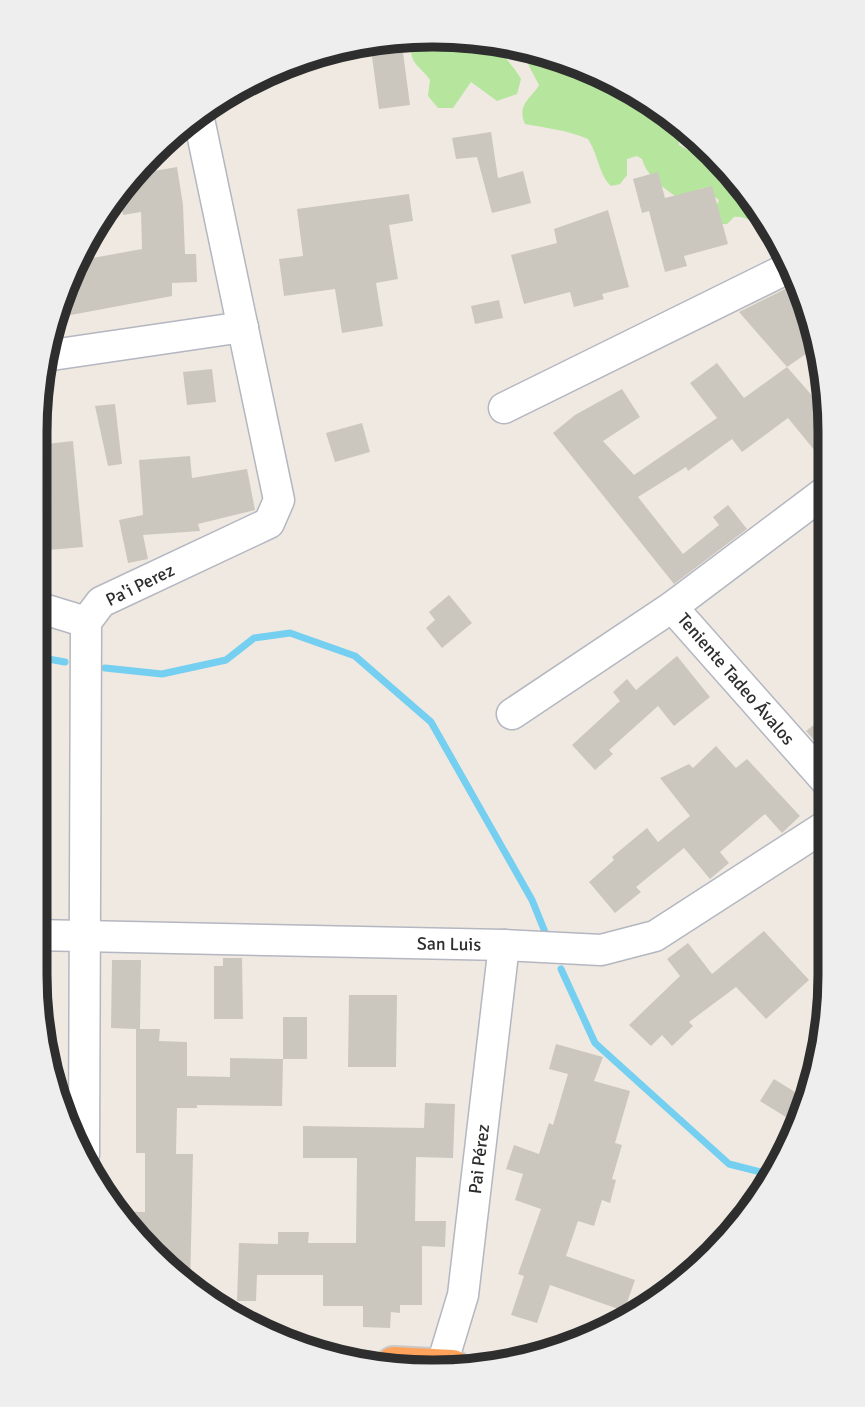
<svg xmlns="http://www.w3.org/2000/svg" width="865" height="1407" font-family="Signika,sans-serif">
<style>
.green{fill:#b6e59e}
.lines{fill:none;stroke-linecap:round;stroke-linejoin:round}
.stream{stroke:#75cff0;stroke-width:7}
.building{fill:#cbc7bf}
.minor-casing{stroke:#b4b7c1;stroke-width:33}
.highway-casing{stroke:#c9c9c9;stroke-width:42}
.minor{stroke:#fff;stroke-width:30}
.highway{stroke:#ffa35c;stroke-width:38}
.labels{text-anchor:middle;dominant-baseline:central;stroke-width:5;stroke-linejoin:round;paint-order:stroke}
.street-label{font-size:18px;fill:#2e2e2e;stroke:#fff}
.rim{fill:none;stroke:#2e2e2e;stroke-width:9}
</style>
<rect width="100%" height="100%" fill="#efe9e1"/>
<!-- green -->
<g class="green">
<path d="M416 41 438 42 447 48 456 43 500 46C503 58 515 67 521 79L517 94 497 101 471 82 453 108H438L428 96 430 80C421 66 403 60 416 41Z"/>
<path d="M519 47 535 48 674 117 687 132 678 134 679 145 694 153 707 154 777 234C761 231 751 215 734 217L727 224H717L715 209 719 200 702 188 681 200C665 189 647 177 642 159L637 156 627 159V175L620 184 611 186C599 175 598 154 588 139 567 130 547 128 525 124 516 104 533 97 539 85Z"/>
</g>
<g class="lines">
<!-- stream -->
<g class="stream">
<polyline points="37,657 65,662"/>
<polyline points="105,668 162,674 226,660 254,638 290,633 355,656 431,722 532,900 545,932"/>
<polyline points="561,969 595,1043 729,1164 772,1175"/>
</g>
</g>
<!-- building -->
<g class="building">
<polygon points="380,38 398,40 399,45 402,45 410,105 379,109 371,49 375,48 374,41"/>
<polygon points="491,132 498,178 523,171 531,203 492,213 477,157 456,159 452,138"/>
<polygon points="177,167 183,205 185,254 196,254 197,282 172,283 172,296 55,318 65,281 76,261 142,249 141,212 123,215 119,189 136,174"/>
<polygon points="658,172 665,198 712,186 728,244 684,256 687,266 665,272 649,211 642,213 633,179"/>
<polygon points="409,194 413,221 389,225 398,279 376,283 383,326 342,333 335,289 284,296 279,259 303,256 297,209"/>
<polygon points="608,210 629,287 602,294 604,299 574,307 570,292 524,304 511,255 557,243 554,229"/>
<polygon points="797,283 816,329 819,345 787,367 739,312"/>
<polygon points="499,300 503,318 475,324 471,306"/>
<polygon points="717,363 744,398 787,367 829,415 829,468 788,418 742,452 732,439 688,471 686,467 638,497 683,554 719,525 713,517 728,505 747,529 674,584 553,433 575,415 622,389 640,417 603,441 634,475 717,418 690,383"/>
<polygon points="212,369 216,402 187,405 183,372"/>
<polygon points="115,404 122,464 108,466 95,406"/>
<polygon points="362,423 370,452 335,462 326,433"/>
<polygon points="73,441 83,547 48,550 41,489 38,489 38,445"/>
<polygon points="190,456 192,478 247,469 255,510 198,524 200,531 143,535 148,559 128,563 119,520 143,515 139,460"/>
<polygon points="449,595 472,623 442,648 426,628 435,620 429,612"/>
<polygon points="677,656 710,697 674,726 658,706 609,750 613,754 595,770 572,745 620,701 613,692 627,679 636,690"/>
<polygon points="828,714 828,756 806,731"/>
<polygon points="716,746 736,768 747,759 800,816 782,833 765,814 720,852 729,863 710,879 684,848 636,887 641,892 615,913 589,882 614,860 612,857 647,828 658,842 690,816 660,778 689,764 693,768"/>
<polygon points="764,931 809,980 766,1019 736,987 689,1022 693,1026 672,1046 662,1035 651,1046 629,1025 680,976 667,959 688,943 712,974"/>
<polygon points="223,958 242,958 243,1019 214,1019 214,966 223,966"/>
<polygon points="112,960 141,960 140,1029 160,1029 159,1041 187,1042 187,1076 230,1077 230,1058 283,1059 282,1106 197,1105 197,1108 177,1108 176,1154 193,1154 190,1289 114,1211 145,1212 145,1153 136,1153 136,1029 111,1028"/>
<polygon points="349,995 397,995 396,1067 348,1067"/>
<rect x="283" y="1017" width="24" height="42"/>
<polygon points="556,1044 603,1057 594,1081 630,1091 615,1143 622,1145 612,1179 616,1180 610,1203 602,1200 594,1226 578,1221 566,1256 635,1280 624,1311 550,1285 537,1323 511,1315 524,1276 518,1274 541,1209 515,1200 523,1174 506,1169 514,1145 539,1154 549,1123 553,1125 568,1074 549,1069"/>
<polygon points="774,1079 803,1097 789,1119 760,1101"/>
<polygon points="425,1103 455,1104 453,1158 416,1157 415,1221 446,1221 445,1247 422,1246 422,1305 400,1305 400,1313 391,1312 390,1328 363,1327 363,1306 323,1306 323,1275 257,1275 256,1301 237,1301 239,1243 278,1244 278,1232 309,1232 308,1243 356,1243 357,1158 303,1158 303,1126 424,1128"/>
</g>
<g class="lines">
<!-- minor casing -->
<g class="minor-casing">
<g id="minor">
<polyline points="45,356 243,327"/>
<polyline points="504,408 790,267"/>
<polyline points="37,607 86,622"/>
<polyline points="672,607 828,783"/>
<polyline points="512,714 672,607 829,489"/>
<polyline points="35,935 504,945 601,950 655,936 827,825"/>
<polyline points="84,1155 86,622 101,602 269,523 279,500 199,119"/>
<polyline points="440,1371 463,1295 504,945"/>
</g>
</g>
<!-- highway casing -->
<g class="highway-casing">
<polyline id="highway" points="394,1366 452,1369"/>
</g>
<!-- minor -->
<use href="#minor" class="minor"/>
<!-- highway -->
<use href="#highway" class="highway"/>
</g>
<g class="labels">
<!-- street labels -->
<g class="street-label">
<text transform="translate(140 585) rotate(-26)">Pa'i Perez</text>
<text transform="translate(736 679) rotate(49)">Teniente Tadeo Ávalos</text>
<text transform="translate(449 944) rotate(1)">San Luis</text>
<text transform="translate(479 1159) rotate(-83)">Pai Pérez</text>
</g>
</g>
<!-- crop -->
<path d="M0 0H865V1407H0ZM432 47H433A385 385 0 0 1 818 432V975A385 385 0 0 1 433 1360H432A385 385 0 0 1 47 975V432A385 385 0 0 1 432 47Z" fill="#eee" fill-rule="evenodd"/>
<path class="rim" d="M432 47H433A385 385 0 0 1 818 432V975A385 385 0 0 1 433 1360H432A385 385 0 0 1 47 975V432A385 385 0 0 1 432 47Z"/>
</svg>
